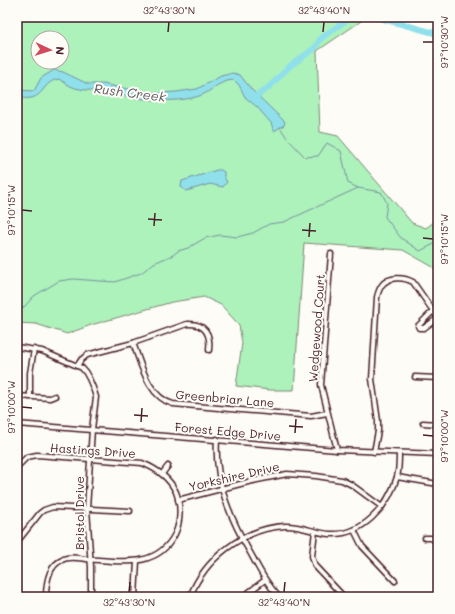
<svg xmlns="http://www.w3.org/2000/svg" width="455" height="614" font-family="Mali,sans-serif">
<style>
.green{fill:#adf1bb;stroke:#7c8873;fill-rule:evenodd}
.water{fill:#90e0eb;stroke:#74939e}
.lines{fill:none;stroke-linecap:round;stroke-linejoin:round}
.stream{stroke:#74939e;stroke-width:1}
.river{stroke:#90e0eb;stroke-width:6}
.minor-casing{stroke:#4a1f2b;stroke-width:7}
.minor{stroke:#fdfcf7;stroke-width:4}
.ticks{fill:none;stroke:#4a1f2b;stroke-width:1.5}
.labels{text-anchor:middle;dominant-baseline:central;stroke-width:4;stroke-linejoin:round;paint-order:stroke}
.street-label{font-size:12px;fill:#4a1f2b;stroke:#fdfcf7}
.water-label{font-size:13px;font-style:italic;fill:#5f5965;stroke:#fdfcf7}
.neatline{fill:none;stroke:#4a1f2b;stroke-width:1.5}
.ticks-label{font-size:10px;text-anchor:middle;fill:#4a1f2b}
</style>
<rect width="100%" height="100%" fill="#fdfcf7"/>
<filter id="ink" filterUnits="userSpaceOnUse"><feTurbulence type="fractalNoise" baseFrequency=".025" numOctaves="2"/><feDisplacementMap in="SourceGraphic" scale="8" xChannelSelector="R" yChannelSelector="G"/><feConvolveMatrix kernelMatrix="1 2 1 2 8 2 1 2 1" color-interpolation-filters="sRGB"/></filter>
<g filter="url(#ink)">
<!-- green -->
<path class="green" d="M17 17H367L317 51 320 132 338 136 412 223 426 228 438 219V274L433 267 403 250 304 243 294 390H270L236 386 242 343 239 325 221 305 204 297 172 302 91 325 67 334 36 324 17 323ZM38 38H62V62H38Z"/>
<!-- water -->
<g class="water">
<path d="M54 70 63 72 88 84H103L122 88 158 93 176 92 197 89 221 76 233 73 240 75 251 89 285 122 284 125 274 131 271 123 257 107 245 97 239 85 234 80C216 81 212 93 196 97 167 104 137 99 108 92 97 90 86 91 75 88 69 86 64 82 59 79 39 82 46 104 17 97V90L34 91 41 78Z"/>
<polygon points="217,170 221,170 224,172 224,177 227,182 223,187 210,184 186,191 181,187 182,181"/>
</g>
<g class="lines">
<!-- stream -->
<g class="stream">
<polyline points="280,127 287,138 305,157 318,156 327,143 341,151 348,183 358,188 381,192 387,203 385,217 401,238 420,251 436,243 438,230"/>
<polyline points="17,311 24,307 34,296 59,281 73,279 115,282 141,273 154,263 173,255 178,251 188,248 205,238 220,235 237,237 253,233 269,224 284,222 358,188"/>
</g>
<!-- river -->
<g class="river">
<polyline points="376,17 438,34"/>
<polyline points="252,96 254,98 269,87 290,66 315,48 321,38 351,17"/>
</g>
<!-- minor casing -->
<g class="minor-casing">
<g id="minor">
<polyline points="331,254 321,385 337,450"/>
<polyline points="433,311 418,326 419,328 424,328 438,318"/>
<path d="M133 343C141 364 148 397 173 404L311 416 327 413"/>
<path d="M17 347 42 351 82 368C89 375 93 387 96 397L92 429 87 509 91 567V597"/>
<path d="M77 366 81 360 87 355 133 343 187 324C205 323 211 334 209 350"/>
<polyline points="415,377 438,378"/>
<polyline points="17,396 50,398 55,396"/>
<polyline points="30,397 30,373 34,349"/>
<polyline points="423,423 438,424"/>
<polyline points="17,424 337,450 438,454"/>
<path d="M217 439C214 482 231 520 252 556 260 571 267 584 279 597"/>
<path d="M374 452 378 431V421L372 379 377 297C378 293 379 289 382 285 389 276 404 277 413 282L438 318"/>
<path d="M17 467 27 457 37 455 142 463C157 469 169 477 176 492 181 505 181 521 175 534 157 570 118 561 86 559 78 558 68 556 62 560 48 566 46 584 46 597"/>
<polyline points="162,474 168,466"/>
<polyline points="397,477 438,484"/>
<polyline points="178,500 248,482 287,474 316,476 342,480 352,485 382,507"/>
<polyline points="354,530 362,546 395,581"/>
<polyline points="315,531 312,556 315,566 344,597"/>
<polyline points="425,538 431,538 438,542"/>
<polyline points="17,542 40,513 44,510 53,507 130,511"/>
<polyline points="135,597 137,561"/>
<path d="M190 597C204 559 244 528 285 526 300 525 315 533 330 534 362 536 388 507 397 477 399 470 399 461 399 453"/>
<polyline points="245,597 249,592 265,580"/>
</g>
</g>
<!-- minor -->
<use href="#minor" class="minor"/>
</g>
</g>
<!-- ticks -->
<path class="ticks" d="M168 32 169 22M323 32 324 22M423 42H433M22 210 32 211M148 219 162 220M154 226 155 213M302 230 316 231M309 237 310 223M423 238 433 239M22 407 32 408M134 415 148 416M141 422 142 408M289 426 303 427M295 433 296 419M423 435 433 436M129 592 130 582M284 592 285 582"/>
<g class="labels">
<!-- street labels -->
<g class="street-label">
<text transform="translate(316 328) rotate(-86)">Wedgewood Court</text>
<text transform="translate(225 398) rotate(5)">Greenbriar Lane</text>
<text transform="translate(228 431) rotate(5)">Forest Edge Drive</text>
<text transform="translate(93 450) rotate(4)">Hastings Drive</text>
<text transform="translate(234 476) rotate(-13)">Yorkshire Drive</text>
<text transform="translate(79 513) rotate(-90)">Bristol Drive</text>
</g>
<!-- water labels -->
<g class="water-label">
<text transform="translate(130 92) rotate(7)">Rush Creek</text>
</g>
</g>
<!-- margin -->
<rect width="455" height="614" fill="none" stroke="#fdfcf7" stroke-width="44"/>
<!-- north arrow -->
<g transform="translate(50 50) rotate(94)"><circle r="19" fill="#fdfcf7" stroke="#b5a4a5"/>
<path d="M0-3L7 15L0 10L-7 15Z" fill="#d1495b"/>
<text y="-6" font-size="11" font-weight="bold" text-anchor="middle" fill="#4a1f2b">N</text>
</g>
<rect x="22" y="22" width="411" height="570" class="neatline"/>
<g class="ticks-label">
<text x="169" y="14">32°43'30"N</text>
<text x="324" y="14">32°43'40"N</text>
<text transform="translate(444 42) rotate(-90)" y="4">97°10'30"W</text>
<text transform="translate(11 210) rotate(-90)" y="4">97°10'15"W</text>
<text transform="translate(444 239) rotate(-90)" y="4">97°10'15"W</text>
<text transform="translate(11 407) rotate(-90)" y="4">97°10'00"W</text>
<text transform="translate(444 436) rotate(-90)" y="4">97°10'00"W</text>
<text x="129" y="606">32°43'30"N</text>
<text x="284" y="606">32°43'40"N</text>
</g>
</svg>
